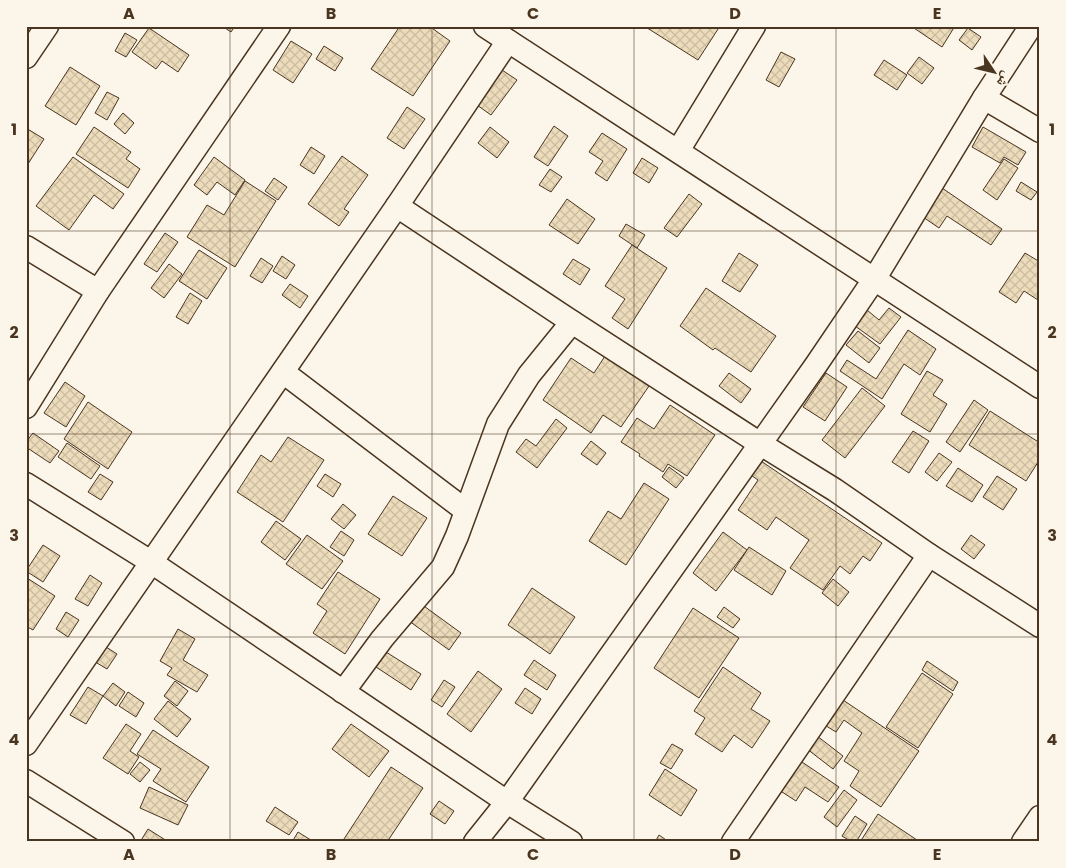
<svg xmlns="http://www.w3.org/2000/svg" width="1066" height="868" font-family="Poppins,'Noto Naskh Arabic',sans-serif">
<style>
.building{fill:url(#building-cross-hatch);stroke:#4a3520}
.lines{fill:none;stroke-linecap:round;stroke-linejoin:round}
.minor-casing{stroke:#4a3520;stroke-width:25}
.minor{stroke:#fbf6e9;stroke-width:22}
.grid{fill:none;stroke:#4a3520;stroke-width:1;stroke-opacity:0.55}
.neatline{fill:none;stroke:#4a3520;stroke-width:2}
.grid-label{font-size:16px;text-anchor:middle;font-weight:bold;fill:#4a3520}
</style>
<defs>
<pattern id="building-cross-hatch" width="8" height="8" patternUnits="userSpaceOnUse" patternTransform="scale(1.25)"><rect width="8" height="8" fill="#ecdcbc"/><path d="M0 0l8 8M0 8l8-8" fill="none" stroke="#ccbda1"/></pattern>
</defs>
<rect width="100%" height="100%" fill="#fbf6e9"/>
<!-- building -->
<g class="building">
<polygon points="222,26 235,26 231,32"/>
<polygon points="400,26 429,26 450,41 413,96 371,69"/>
<polygon points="644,26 720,26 698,60"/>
<polygon points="911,26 955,26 942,47"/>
<polygon points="149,28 189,55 178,72 162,61 156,69 132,52"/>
<polygon points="968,28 981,37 972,50 959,40"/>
<polygon points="125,33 137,40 126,57 115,51"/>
<polygon points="291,41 312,54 293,83 273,70"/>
<polygon points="324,46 343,58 335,71 316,59"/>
<polygon points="781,52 795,59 779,87 766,80"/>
<polygon points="919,57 934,68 922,84 907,73"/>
<polygon points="884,60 907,75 897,90 874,75"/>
<polygon points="70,67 100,86 76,125 45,106"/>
<polygon points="502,70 517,80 491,115 477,105"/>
<polygon points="107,92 119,98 107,120 95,113"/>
<polygon points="407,107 425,119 404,149 387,138"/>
<polygon points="123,113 134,123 125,134 114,124"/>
<polygon points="554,126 568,136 548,166 534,157"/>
<polygon points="94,127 131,152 126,159 140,169 128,188 76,154"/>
<polygon points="490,127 509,142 497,158 478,143"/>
<polygon points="983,127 1026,152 1018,165 1004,157 1000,163 972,147"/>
<polygon points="26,128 44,139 26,167"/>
<polygon points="602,133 627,149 607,181 595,173 603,161 589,152"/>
<polygon points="311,147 325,156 314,174 300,165"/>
<polygon points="342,156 368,175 344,209 349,212 339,226 308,204"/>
<polygon points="73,157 124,194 113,209 94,195 69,230 36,206"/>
<polygon points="214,157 245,180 235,195 217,182 207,195 194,185"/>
<polygon points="642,158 658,168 649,183 633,173"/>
<polygon points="1004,159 1018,168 997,200 983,190"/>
<polygon points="550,169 562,177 551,192 539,185"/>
<polygon points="274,178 287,187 278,200 265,191"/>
<polygon points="245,181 276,201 235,267 187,237 207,205 224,215"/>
<polygon points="1021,182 1037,192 1031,200 1016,191"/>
<polygon points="942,188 1002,229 991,245 947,216 939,228 923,217"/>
<polygon points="689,194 702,204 677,237 664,228"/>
<polygon points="567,199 595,219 578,244 549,225"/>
<polygon points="626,224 645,235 637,248 619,236"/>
<polygon points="165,233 178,242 157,272 144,264"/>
<polygon points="632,245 667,268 628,329 612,318 625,299 605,286"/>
<polygon points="199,250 227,268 207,299 179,281"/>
<polygon points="739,253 758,265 740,292 722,281"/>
<polygon points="1025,253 1040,262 1040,297 1038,300 1024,291 1016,303 999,292"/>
<polygon points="282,256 295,265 286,279 273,271"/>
<polygon points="261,258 273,266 262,283 250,276"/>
<polygon points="573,259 590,269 580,285 563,274"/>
<polygon points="169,264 182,274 164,298 151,288"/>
<polygon points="290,284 308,296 300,308 282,295"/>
<polygon points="706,288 776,336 751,372 715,348 713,350 680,326"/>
<polygon points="190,293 202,301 188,324 176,317"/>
<polygon points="889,308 901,317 880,344 855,326 867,310 879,320"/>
<polygon points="908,330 936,349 920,375 904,364 882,399 840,371 847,360 876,379"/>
<polygon points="858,331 880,348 869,363 846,345"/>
<polygon points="605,356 649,386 621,427 603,415 591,433 543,400 571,358 594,373"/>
<polygon points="927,371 943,380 933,395 947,404 930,432 901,414"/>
<polygon points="729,373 751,389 741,403 719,386"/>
<polygon points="826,373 847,387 825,421 803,407"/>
<polygon points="65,382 85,396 66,427 44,413"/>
<polygon points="862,388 885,406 845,458 822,440"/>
<polygon points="974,400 988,410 960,452 946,442"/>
<polygon points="88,402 132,432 108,469 64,439"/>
<polygon points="670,405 715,435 687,476 668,464 663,472 639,456 640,454 621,442 637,418 654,429"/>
<polygon points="990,411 1040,443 1040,459 1026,481 969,445"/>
<polygon points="556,419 567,428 537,468 516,452 526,439 536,446"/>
<polygon points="913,431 929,441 909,473 892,462"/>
<polygon points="33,433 59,451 50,463 26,447 26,442"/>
<polygon points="288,437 324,460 283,522 237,492 261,455 271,462"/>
<polygon points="591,441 606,453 597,465 581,454"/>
<polygon points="67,443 100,466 91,479 58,457"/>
<polygon points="939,453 952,462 937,481 925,472"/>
<polygon points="758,459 882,543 870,561 863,556 850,574 840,566 823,590 790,568 809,540 776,517 767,530 738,510 758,480 748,473"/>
<polygon points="669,467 684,478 676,488 662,477"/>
<polygon points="958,468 983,485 972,502 946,486"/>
<polygon points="100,474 113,482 101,500 88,492"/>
<polygon points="325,474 341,484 333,497 317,486"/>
<polygon points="997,476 1017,489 1003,510 983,497"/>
<polygon points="644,483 669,499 626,565 589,541 608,511 621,519"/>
<polygon points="393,496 427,518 402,556 368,534"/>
<polygon points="343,504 356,515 344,529 331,519"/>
<polygon points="276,521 301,539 285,560 261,542"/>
<polygon points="341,531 354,540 344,556 330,547"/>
<polygon points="723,532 747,550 716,591 693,573"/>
<polygon points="307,535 343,561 322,589 286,564"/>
<polygon points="971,535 985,545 974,559 961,549"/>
<polygon points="43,545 60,556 43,582 26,571"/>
<polygon points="749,547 786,571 772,595 734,570"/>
<polygon points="338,572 380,599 345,654 313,633 327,611 317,604"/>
<polygon points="90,575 102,583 88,606 75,599"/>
<polygon points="27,578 55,596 33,630 26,626"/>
<polygon points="833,579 849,592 838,606 822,593"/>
<polygon points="532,588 575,617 550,654 508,625"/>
<polygon points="417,601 461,633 449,650 405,618"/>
<polygon points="724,607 740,619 733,628 717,617"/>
<polygon points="693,608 739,638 699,698 654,668"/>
<polygon points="66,612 79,620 68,637 56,629"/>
<polygon points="178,629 195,639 183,660 208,675 197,692 167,675 172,668 160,661"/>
<polygon points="103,645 117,654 107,669 92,660"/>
<polygon points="386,652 421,674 411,690 376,667"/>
<polygon points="534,660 556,675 547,690 524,675"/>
<polygon points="927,661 958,682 953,691 922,670"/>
<polygon points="723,667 761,693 751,709 770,721 752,748 734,735 722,752 695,734 705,718 694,711"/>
<polygon points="478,671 502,689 471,732 447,714"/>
<polygon points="922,673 953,694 918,748 886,727"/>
<polygon points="444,680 455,687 442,707 431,700"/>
<polygon points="175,681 188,691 177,706 164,696"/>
<polygon points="113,683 125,692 116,706 103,696"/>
<polygon points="88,687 103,696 86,724 70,715"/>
<polygon points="525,688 541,699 532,714 515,703"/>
<polygon points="128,692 144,703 136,717 119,706"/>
<polygon points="840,698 919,751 881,807 850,786 859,771 844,761 862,733 844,720 836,732 823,724"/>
<polygon points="168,701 191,719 177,737 154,719"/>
<polygon points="126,724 141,734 130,751 139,757 128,774 103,758"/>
<polygon points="351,724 389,751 369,777 332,749"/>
<polygon points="808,729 843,756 833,769 798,742"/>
<polygon points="153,730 209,767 186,802 153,781 161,769 137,754"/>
<polygon points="672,744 683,750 671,769 660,763"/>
<polygon points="799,760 839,787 828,802 805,787 796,801 779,790"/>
<polygon points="140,762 150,770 140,782 130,774"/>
<polygon points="391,767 423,788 387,842 342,842"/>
<polygon points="665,769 697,790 681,816 649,795"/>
<polygon points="149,787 188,805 178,825 140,808"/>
<polygon points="844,790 857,800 837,827 824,817"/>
<polygon points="439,801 454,811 445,824 430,814"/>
<polygon points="275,807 298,822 289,835 266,821"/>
<polygon points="878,814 920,842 860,842"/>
<polygon points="855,816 867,824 856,842 852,842 842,836"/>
<polygon points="148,829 167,841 166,842 140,842"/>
<polygon points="298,832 314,842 292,842"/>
<polygon points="659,835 669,842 655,842"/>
</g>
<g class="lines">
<!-- minor casing -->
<g class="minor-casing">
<g id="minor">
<polyline points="485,26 1040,387"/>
<polyline points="26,57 47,26"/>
<polyline points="984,98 1040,131"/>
<polyline points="678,151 754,26"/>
<polyline points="397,206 572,322 759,443 835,490 929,555 1040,626"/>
<polyline points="26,247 98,291"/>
<polyline points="283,372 465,510"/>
<polyline points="26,407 98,291 279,26"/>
<polyline points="26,484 151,562 507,802 571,842"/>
<polyline points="343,692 382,639 443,567 457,536 498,424 529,375 572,322"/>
<polyline points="26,744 397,206 508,41"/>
<polyline points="26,781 123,842"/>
<polyline points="475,842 507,802 816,365 875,278 984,98 1031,26"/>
<polyline points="733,842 929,555"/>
<polyline points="1023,842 1040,817"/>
</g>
</g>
<!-- minor -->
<use href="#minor" class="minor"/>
</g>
<!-- grid -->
<path class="grid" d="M230 26V842M432 26V842M634 26V842M836 26V842M26 231H1040M26 434H1040M26 637H1040"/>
<!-- border -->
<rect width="1066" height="868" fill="none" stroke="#fbf6e9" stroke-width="55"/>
<!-- north arrow -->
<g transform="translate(994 72) rotate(125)" stroke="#fbf6e9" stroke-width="4" paint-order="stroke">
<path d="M0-4L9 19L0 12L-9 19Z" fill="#4a3520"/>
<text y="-8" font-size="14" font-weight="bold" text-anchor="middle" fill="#4a3520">ش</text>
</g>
<rect x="28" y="28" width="1010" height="812" class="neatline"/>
<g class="grid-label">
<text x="129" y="19">A</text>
<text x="331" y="19">B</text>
<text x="533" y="19">C</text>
<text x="735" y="19">D</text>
<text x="937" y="19">E</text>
<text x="14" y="135">1</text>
<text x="1052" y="135">1</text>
<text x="14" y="338">2</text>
<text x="1052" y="338">2</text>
<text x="14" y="541">3</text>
<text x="1052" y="541">3</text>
<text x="14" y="745">4</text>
<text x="1052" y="745">4</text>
<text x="129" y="860">A</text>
<text x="331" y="860">B</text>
<text x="533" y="860">C</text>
<text x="735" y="860">D</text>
<text x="937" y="860">E</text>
</g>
</svg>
